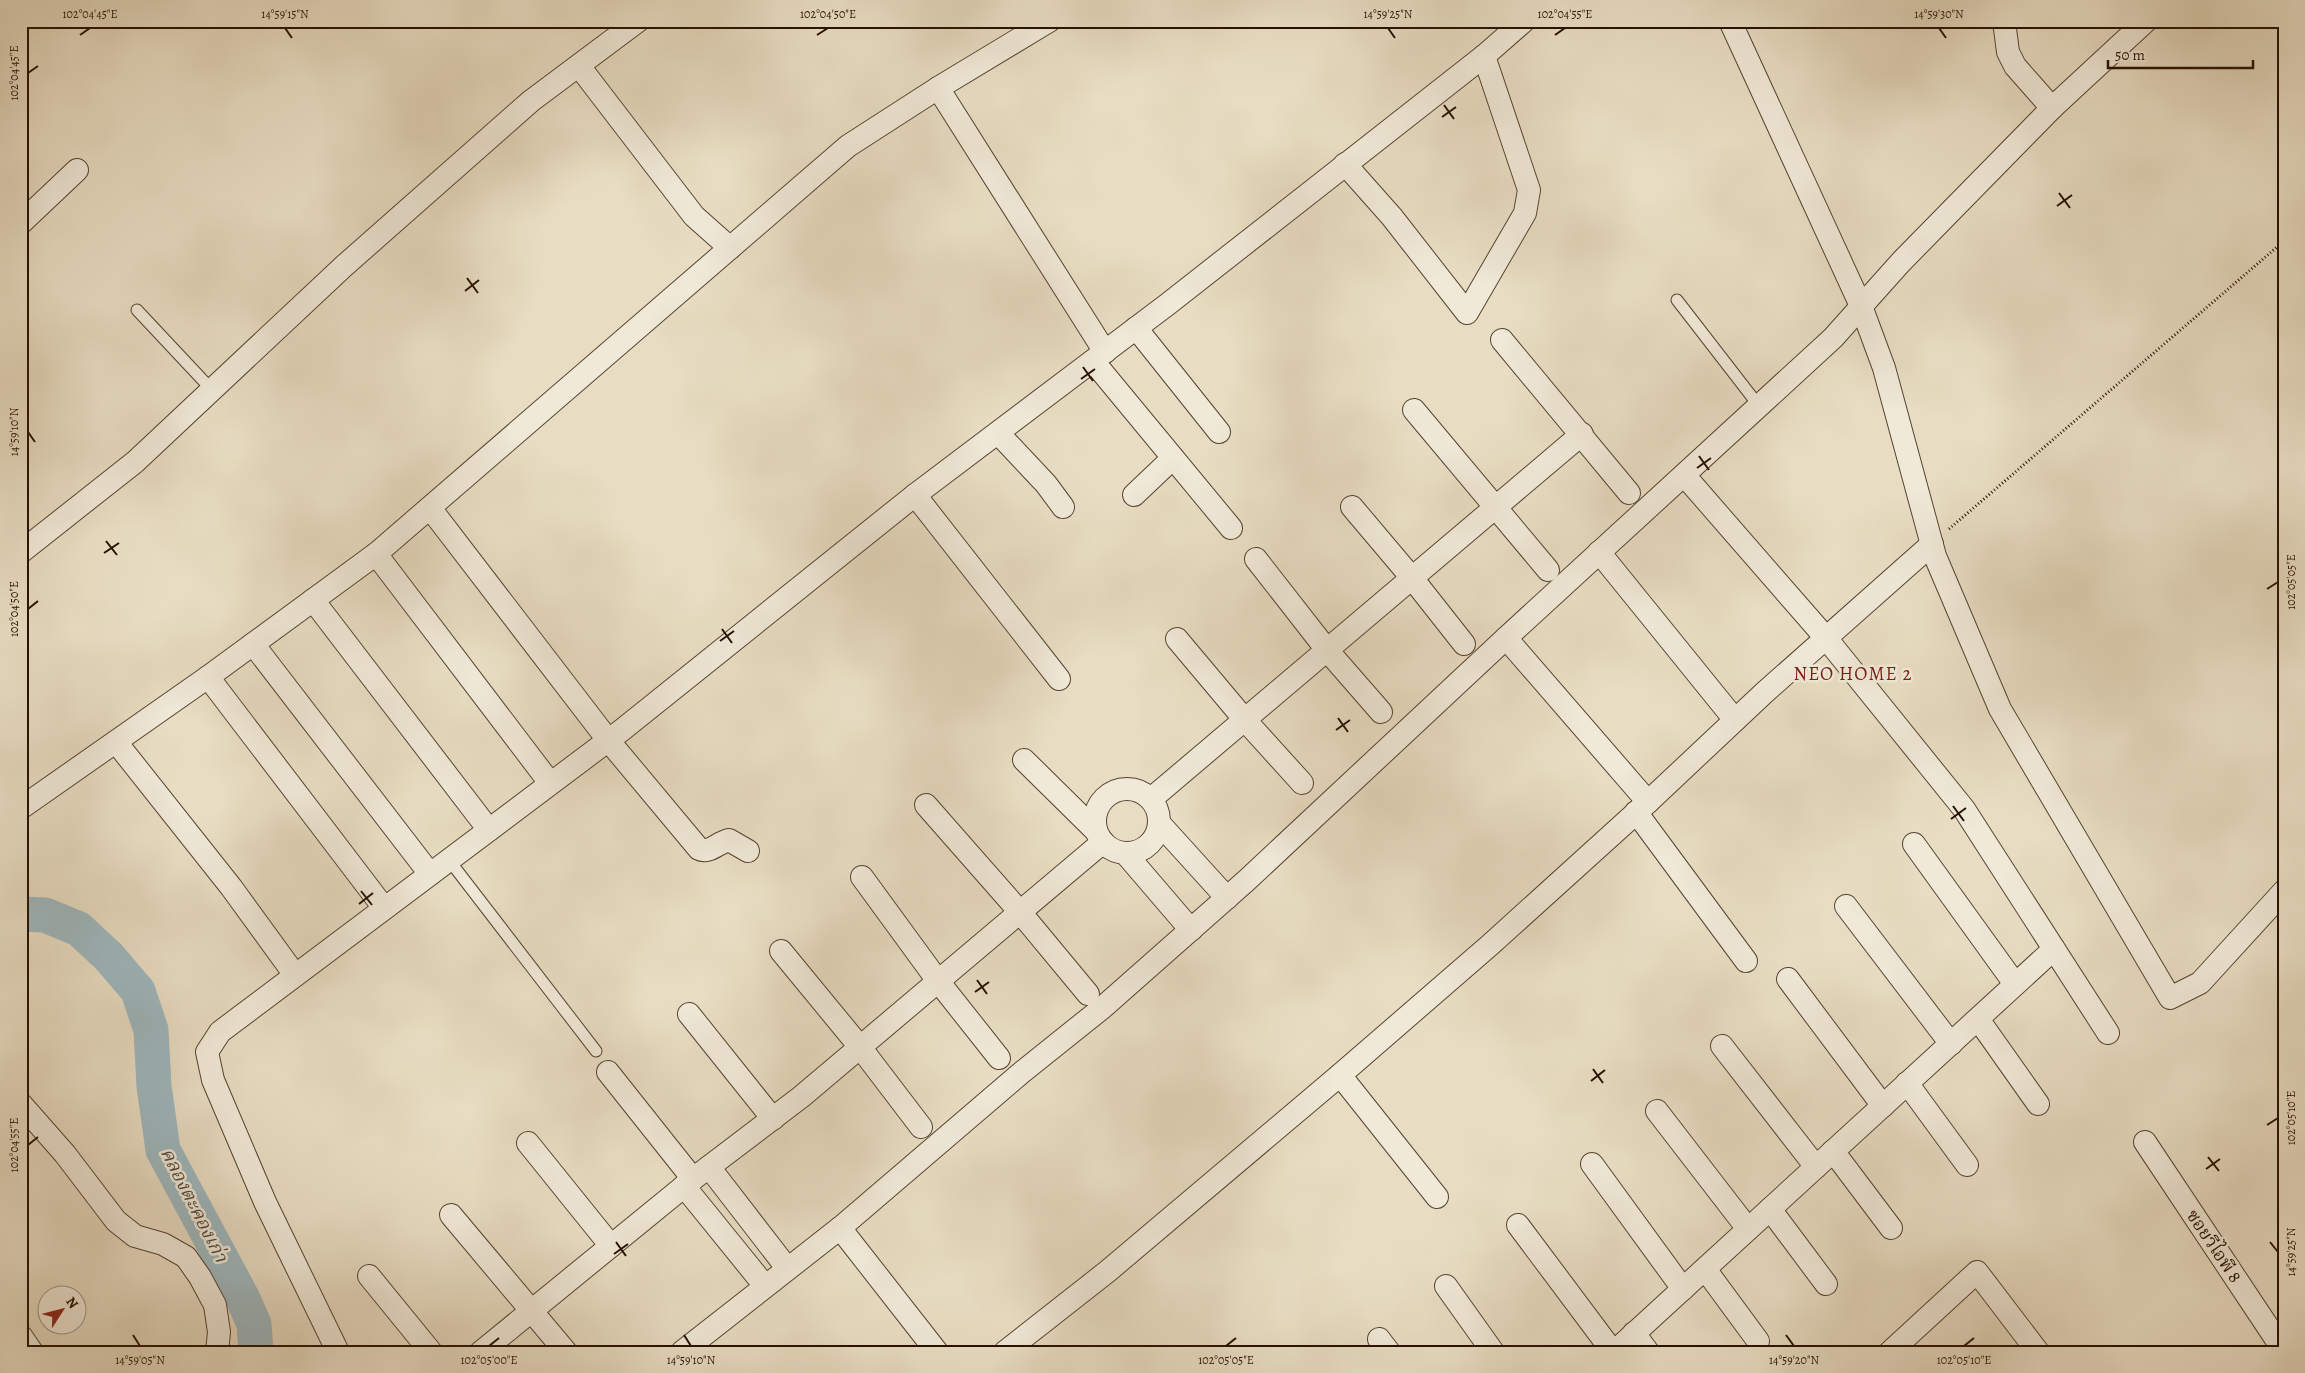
<svg xmlns="http://www.w3.org/2000/svg" width="2305" height="1373" font-family="Alegreya,'Noto Serif Thai',serif">
<style>
.lines{fill:none;stroke-linecap:round;stroke-linejoin:round}
.river{stroke:#9eb8bf;stroke-width:35}
.service-casing{stroke:#564331;stroke-width:13}
.minor-casing{stroke:#564331;stroke-width:24}
.path{stroke:#261000;stroke-width:3;stroke-dasharray:1 2.5;stroke-linecap:butt}
.service{stroke:#f0e9d8;stroke-width:11}
.minor{stroke:#f0e9d8;stroke-width:22}
.ticks{fill:none;stroke:#261000;stroke-width:2}
.labels{text-anchor:middle;dominant-baseline:central;stroke-width:5;stroke-linejoin:round;paint-order:stroke}
.street-label{font-size:18px;fill:#261000;stroke:#f0e9d8}
.neighbourhood-label{font-size:19px;letter-spacing:1px;fill:#7a1f14;stroke:#f0e9d8}
.water-label{font-size:19px;font-style:italic;fill:#504b43;stroke:#f0e9d8}
.neatline{fill:none;stroke:#261000;stroke-width:2}
.ticks-label{font-size:12px;text-anchor:middle;fill:#261000}
</style>
<rect width="100%" height="100%" fill="#e8ddc3"/>
<filter id="stains"><feTurbulence type="fractalNoise" baseFrequency=".004" numOctaves="4"/><feColorMatrix values="0 0 0 0 .2 0 0 0 0 .09 0 0 0 0 .02 0 0 0 .5 -.17"/></filter>
<radialGradient id="worn" r=".72"><stop offset=".6" stop-color="#630" stop-opacity="0"/><stop offset="1" stop-color="#630" stop-opacity=".3"/></radialGradient>
<g class="lines">
<!-- river -->
<polyline class="river" points="21,914 45,915 79,929 109,957 138,991 151,1030 154,1086 163,1150 243,1299 254,1324 256,1352"/>
<!-- service casing -->
<g class="service-casing">
<g id="service">
<polyline points="1677,300 1759,406"/>
<polyline points="137,310 212,390"/>
<polyline points="449,860 596,1051"/>
</g>
</g>
<!-- minor casing -->
<g class="minor-casing">
<g id="minor">
<polyline points="1730,21 1861,306 1884,368 1935,556 2000,709 2170,998 2200,983 2284,891"/>
<polyline points="2004,21 2008,52 2015,66 2052,108"/>
<polyline points="579,66 694,216 730,248"/>
<polyline points="938,88 1105,352"/>
<polyline points="1345,164 1392,217 1467,313 1525,213 1529,190 1484,56"/>
<polyline points="21,223 77,170"/>
<polyline points="1136,328 1219,432"/>
<polyline points="1502,340 1629,493"/>
<polyline points="1093,361 1231,528"/>
<polyline points="1414,410 1548,570"/>
<polyline points="998,433 1046,484 1063,507"/>
<polyline points="1684,475 1826,638 1964,809 2108,1033"/>
<polyline points="915,495 1059,679"/>
<polyline points="1134,495 1173,458"/>
<polyline points="1352,507 1412,578 1464,644"/>
<path d="M430 508 608 740 699 849C709 854 717 843 729 840L748 851"/>
<polyline points="21,552 135,462 344,266 531,101 638,21"/>
<polyline points="1599,552 1735,720"/>
<polyline points="376,554 550,783"/>
<polyline points="1256,559 1327,650 1381,712"/>
<polyline points="313,600 489,830"/>
<polyline points="1506,638 1648,802"/>
<polyline points="1177,639 1245,720 1302,783"/>
<polyline points="253,644 430,874"/>
<polyline points="208,677 384,908"/>
<polyline points="116,742 231,887 295,975"/>
<polyline points="1024,760 1096,831"/>
<circle cx="1127" cy="821" r="32"/>
<polyline points="1151,799 1582,434"/>
<polyline points="926,805 1020,912 1088,994"/>
<polyline points="21,808 208,677 376,554 848,146 938,88 1049,21"/>
<polyline points="1636,812 1746,961"/>
<polyline points="1159,823 1227,898"/>
<polyline points="1914,844 2015,984"/>
<polyline points="1125,853 1191,930"/>
<polyline points="862,877 938,981 999,1058"/>
<polyline points="1846,906 1951,1044"/>
<polyline points="781,951 860,1047 921,1127"/>
<polyline points="1788,979 1883,1106"/>
<polyline points="689,1014 773,1119"/>
<polyline points="1978,1019 2038,1104"/>
<polyline points="1722,1046 1816,1167"/>
<polyline points="608,1072 693,1179"/>
<polyline points="1340,1075 1437,1197"/>
<polyline points="1907,1083 1967,1165"/>
<polyline points="21,1104 65,1154 116,1221 135,1236 163,1244 186,1257 200,1277 215,1305 219,1332 217,1352"/>
<polyline points="1657,1111 1748,1229"/>
<polyline points="2145,1142 2284,1351"/>
<polyline points="528,1143 611,1246"/>
<polyline points="1833,1151 1891,1228"/>
<polyline points="1592,1164 1683,1289"/>
<polyline points="709,1167 787,1268"/>
<polyline points="684,1186 765,1286"/>
<polyline points="1770,1209 1826,1284"/>
<polyline points="451,1215 566,1352"/>
<polyline points="1518,1225 1613,1352"/>
<polyline points="840,1228 937,1352"/>
<polyline points="1705,1269 1758,1341"/>
<polyline points="369,1276 431,1352"/>
<polyline points="1446,1286 1493,1352"/>
<polyline points="1634,1333 1648,1352"/>
<polyline points="21,1336 32,1352"/>
<polyline points="1379,1339 1389,1352"/>
<polyline points="338,1352 265,1202 213,1080 207,1052 220,1032 622,730 915,495 1168,304 1484,56 1524,21"/>
<polyline points="481,1352 693,1179 801,1097 1103,842"/>
<polyline points="682,1352 840,1228 1021,1073 1101,1009 1247,880 1506,638 1833,338 1901,262 2052,108 2146,21"/>
<polyline points="1005,1352 1108,1271 1340,1075 1490,945 1648,802 1764,693 1932,544"/>
<polyline points="1614,1352 2054,949"/>
<polyline points="1890,1352 1977,1272 2038,1352"/>
</g>
</g>
<!-- path -->
<polyline class="path" points="1949,529 2284,241"/>
<!-- service -->
<use href="#service" class="service"/>
<!-- minor -->
<use href="#minor" class="minor"/>
</g>
<!-- ticks -->
<path class="ticks" d="M285 28 292 38M1388 28 1395 38M1939 28 1946 38M80 35 90 28M817 35 828 28M1555 35 1565 28M28 73 38 66M1444 105 1454 119M1442 117 1456 107M2059 193 2070 208M2057 206 2072 195M467 278 478 293M465 291 479 280M1083 367 1093 381M1081 379 1095 369M28 432 35 442M1699 456 1709 470M1697 468 1711 458M106 541 117 555M104 553 119 543M2267 589 2278 582M28 609 38 601M722 629 732 643M720 641 734 631M1338 718 1348 732M1336 730 1350 720M1953 806 1964 821M1951 819 1966 808M361 891 372 905M359 904 373 893M977 980 987 994M975 992 989 982M1593 1069 1603 1083M1591 1081 1605 1070M2267 1125 2278 1118M28 1145 38 1137M2208 1157 2219 1171M2206 1169 2220 1159M616 1242 626 1256M2270 1242 2278 1252M614 1254 628 1244M133 1335 140 1346M684 1335 691 1346M1786 1335 1794 1346M489 1346 499 1338M1226 1346 1236 1338M1964 1346 1974 1338"/>
<g class="labels">
<!-- street labels -->
<g class="street-label">
<text transform="translate(2214 1246) rotate(56)">ซอยวีไอพี 8</text>
</g>
<!-- neighbourhood labels -->
<g class="neighbourhood-label">
<text x="1853" y="674">NEO HOME 2</text>
</g>
<!-- water labels -->
<g class="water-label">
<text transform="translate(194 1205) rotate(63)">คลองตะคองเก่า</text>
</g>
</g>
<!-- margin -->
<rect width="2305" height="1373" fill="none" stroke="#e8ddc3" stroke-width="55"/>
<!-- north arrow -->
<g transform="translate(62 1310) rotate(54)"><circle r="24" fill="#f0e9d8" stroke="#9f9282"/>
<path d="M0-4L9 19L0 12L-9 19Z" fill="#8f2418"/>
<text y="-8" font-size="14" font-weight="bold" text-anchor="middle" fill="#261000">N</text>
</g>
<!-- scale -->
<path d="M2108 60v8h145v-8" fill="none" stroke="#261000" stroke-width="2.5"/>
<text x="2115" y="60" font-size="15" fill="#261000" stroke="#f0e9d8" stroke-width="4" paint-order="stroke">50 m</text>
<rect x="28" y="28" width="2250" height="1318" class="neatline"/>
<g class="ticks-label">
<text x="90" y="18">102°04'45"E</text>
<text x="285" y="18">14°59'15"N</text>
<text x="828" y="18">102°04'50"E</text>
<text x="1388" y="18">14°59'25"N</text>
<text x="1565" y="18">102°04'55"E</text>
<text x="1939" y="18">14°59'30"N</text>
<text transform="translate(14 73) rotate(-90)" y="4">102°04'45"E</text>
<text transform="translate(14 432) rotate(-90)" y="4">14°59'10"N</text>
<text transform="translate(2291 582) rotate(-90)" y="4">102°05'05"E</text>
<text transform="translate(14 609) rotate(-90)" y="4">102°04'50"E</text>
<text transform="translate(2291 1118) rotate(-90)" y="4">102°05'10"E</text>
<text transform="translate(14 1145) rotate(-90)" y="4">102°04'55"E</text>
<text transform="translate(2291 1252) rotate(-90)" y="4">14°59'25"N</text>
<text x="140" y="1364">14°59'05"N</text>
<text x="489" y="1364">102°05'00"E</text>
<text x="691" y="1364">14°59'10"N</text>
<text x="1226" y="1364">102°05'05"E</text>
<text x="1794" y="1364">14°59'20"N</text>
<text x="1964" y="1364">102°05'10"E</text>
</g>
<rect width="100%" height="100%" filter="url(#stains)"/>
<rect width="100%" height="100%" fill="url(#worn)"/>
</svg>
